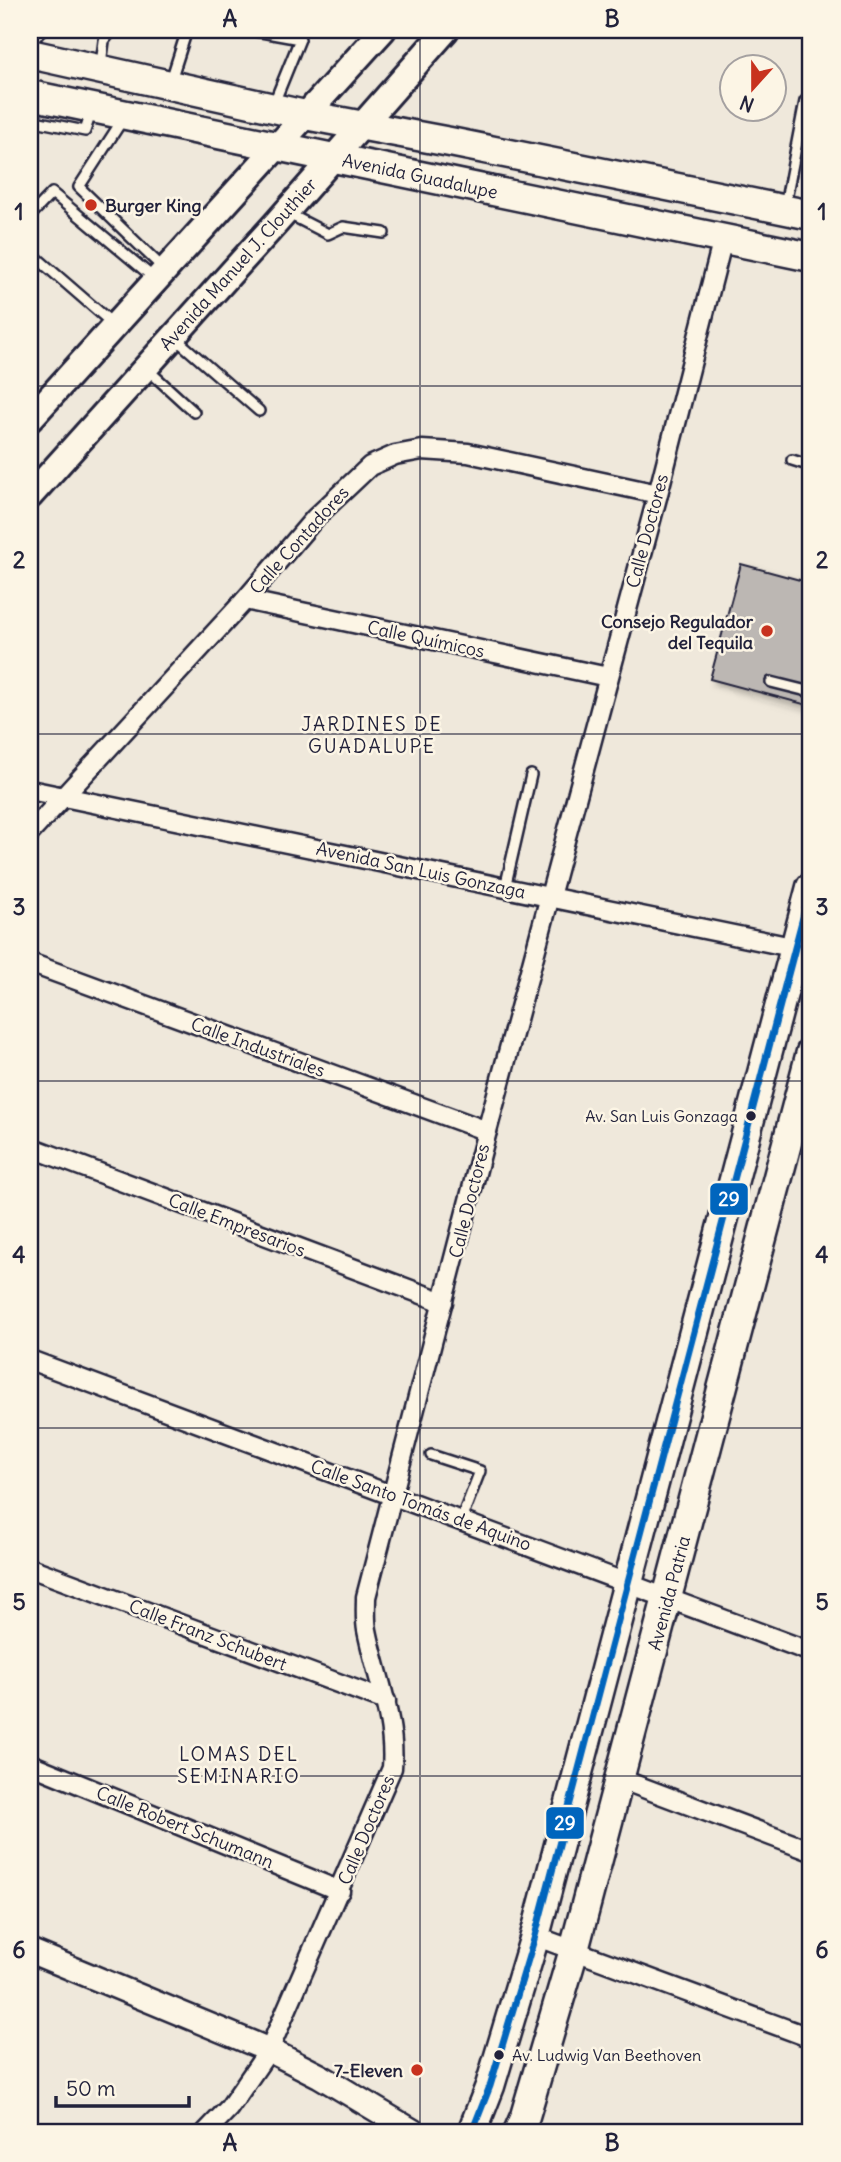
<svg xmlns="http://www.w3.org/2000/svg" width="841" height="2162" font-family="Delius,sans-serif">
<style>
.building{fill:#bcb7b3;stroke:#22223b;stroke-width:2;filter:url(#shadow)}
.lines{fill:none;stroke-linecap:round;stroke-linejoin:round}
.service-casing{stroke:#22223b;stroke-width:14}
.minor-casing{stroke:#22223b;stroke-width:23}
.tertiary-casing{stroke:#22223b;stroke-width:28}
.secondary-casing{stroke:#22223b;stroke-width:30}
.primary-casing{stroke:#22223b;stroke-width:33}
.service{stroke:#fcf5e5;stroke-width:9}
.minor{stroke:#fcf5e5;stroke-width:18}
.tertiary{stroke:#fcf5e5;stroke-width:23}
.secondary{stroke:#fcf5e5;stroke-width:24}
.primary{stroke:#fcf5e5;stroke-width:28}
.bus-1-casing{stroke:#fcf5e5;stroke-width:12}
.bus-1{stroke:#0065bd;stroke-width:7}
.grid{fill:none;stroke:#22223b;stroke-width:2;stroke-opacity:0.55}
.poi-dot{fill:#c8321e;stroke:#fcf5e5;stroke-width:2.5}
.bus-dot{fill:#22223b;stroke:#fcf5e5;stroke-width:2.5}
.labels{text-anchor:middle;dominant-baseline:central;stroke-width:5;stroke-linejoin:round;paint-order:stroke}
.bus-label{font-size:16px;fill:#22223b;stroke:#fcf5e5;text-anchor:end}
.street-label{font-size:18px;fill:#22223b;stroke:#fcf5e5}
.poi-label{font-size:18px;font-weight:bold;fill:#22223b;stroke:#fcf5e5;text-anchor:end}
.neighbourhood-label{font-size:19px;letter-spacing:2px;fill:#22223b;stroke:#fcf5e5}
.line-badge{stroke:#fcf5e5;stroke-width:2.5}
.badge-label{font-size:19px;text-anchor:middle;font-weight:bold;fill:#fff}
.neatline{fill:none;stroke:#22223b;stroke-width:2.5}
.grid-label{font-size:23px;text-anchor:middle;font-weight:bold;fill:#22223b}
</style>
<defs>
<filter id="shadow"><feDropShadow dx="5" dy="5" stdDeviation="3.5" flood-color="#0004"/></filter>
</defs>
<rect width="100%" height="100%" fill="#efe8db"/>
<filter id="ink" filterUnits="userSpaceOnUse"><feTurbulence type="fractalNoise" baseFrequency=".0143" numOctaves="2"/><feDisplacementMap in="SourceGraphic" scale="14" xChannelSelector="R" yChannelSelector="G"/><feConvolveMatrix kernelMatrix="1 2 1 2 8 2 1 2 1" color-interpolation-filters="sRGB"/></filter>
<g filter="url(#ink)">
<!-- building -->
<g class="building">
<polygon points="811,375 811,414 802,412"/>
<polygon points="741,564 811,583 811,706 710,679"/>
</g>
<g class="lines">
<!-- service casing -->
<g class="service-casing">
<g id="service">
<polyline points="250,30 300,39 274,103"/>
<polyline points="30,43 42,30"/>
<polyline points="101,64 104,41 112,30"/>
<polyline points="171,80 187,30"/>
<polyline points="123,119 79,187 164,269"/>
<polyline points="30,120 85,131 91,113"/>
<polyline points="785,205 805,101"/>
<polyline points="287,213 328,234 343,227 384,233"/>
<polyline points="30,216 52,193 155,279"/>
<polyline points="30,252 113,324"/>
<polyline points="175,338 259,411"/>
<polyline points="147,369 194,412"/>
<polyline points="792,460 811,466"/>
<polyline points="771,682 811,692"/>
<polyline points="505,888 531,775"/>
<polyline points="431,1455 480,1471 461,1520"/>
</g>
</g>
<!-- minor casing -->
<g class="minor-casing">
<g id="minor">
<polyline points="245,600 608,677"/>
<polyline points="30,790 811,951"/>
<polyline points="30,833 245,600 315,518 370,466 395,455 422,450 468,453 658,494"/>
<polyline points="30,963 487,1131"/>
<polyline points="30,1147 443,1302"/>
<polyline points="30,1360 811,1652"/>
<polyline points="30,1568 386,1701"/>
<polyline points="30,1764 340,1891"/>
<polyline points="620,1779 811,1851"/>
<polyline points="535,1936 811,2038"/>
<path d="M206 2132 229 2108 269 2050 392 1768C396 1720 376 1676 367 1630 365 1619 366 1608 366 1597L487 1131 658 494 723 239"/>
</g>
</g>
<!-- tertiary casing -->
<g class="tertiary-casing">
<polyline id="tertiary" points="30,1951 269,2050 320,2076 414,2132"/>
</g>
<!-- secondary casing -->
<g class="secondary-casing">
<g id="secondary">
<polyline points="30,419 383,30"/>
<polyline points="30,496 277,222 446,30"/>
</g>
</g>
<!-- primary casing -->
<g class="primary-casing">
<g id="primary">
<polyline points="30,54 305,115 450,142 811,215"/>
<polyline points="30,95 811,257"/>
<polyline points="472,2132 490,2086 535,1936 811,887"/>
<polyline points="518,2132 525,2116 574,1950 811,1052"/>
</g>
</g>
<!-- service -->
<use href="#service" class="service"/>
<!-- minor -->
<use href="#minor" class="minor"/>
<!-- tertiary -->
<use href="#tertiary" class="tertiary"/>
<!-- secondary -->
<use href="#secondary" class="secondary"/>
<!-- primary -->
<use href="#primary" class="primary"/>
<!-- bus-1 casing -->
<g class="bus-1-casing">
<polyline id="bus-1" points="472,2132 490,2086 535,1936 811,887"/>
</g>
<!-- bus-1 -->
<use href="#bus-1" class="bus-1"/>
</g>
</g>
<!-- grid -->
<path class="grid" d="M420 30V2132M30 386H811M30 734H811M30 1081H811M30 1428H811M30 1776H811"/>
<!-- markers -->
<g class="poi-dot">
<circle cx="91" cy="205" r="7"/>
<circle cx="767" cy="631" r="7"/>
<circle cx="417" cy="2070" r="7"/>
</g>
<g class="bus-dot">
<circle cx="751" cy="1116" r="6"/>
<circle cx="499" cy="2055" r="6"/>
</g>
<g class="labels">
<!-- bus labels -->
<g class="bus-label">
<text x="738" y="1116">Av. San Luis Gonzaga</text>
<text x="512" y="2055" text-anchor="start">Av. Ludwig Van Beethoven</text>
</g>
<!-- street labels -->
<g class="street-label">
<text transform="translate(420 176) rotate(12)">Avenida Guadalupe</text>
<text transform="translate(238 264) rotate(-48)">Avenida Manuel J. Clouthier</text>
<text transform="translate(647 531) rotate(-75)">Calle Doctores</text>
<text transform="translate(299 540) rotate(-48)">Calle Contadores</text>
<text transform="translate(426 639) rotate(12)">Calle Químicos</text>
<text transform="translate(421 870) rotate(12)">Avenida San Luis Gonzaga</text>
<text transform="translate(258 1047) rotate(20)">Calle Industriales</text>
<text transform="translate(469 1201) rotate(-76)">Calle Doctores</text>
<text transform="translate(237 1225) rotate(21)">Calle Empresarios</text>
<text transform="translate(421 1505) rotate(20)">Calle Santo Tomás de Aquino</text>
<text transform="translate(669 1593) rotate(-75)">Avenida Patria</text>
<text transform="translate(208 1635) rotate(21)">Calle Franz Schubert</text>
<text transform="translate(185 1827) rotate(22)">Calle Robert Schumann</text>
<text transform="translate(366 1830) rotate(-67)">Calle Doctores</text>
</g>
<!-- poi labels -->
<g class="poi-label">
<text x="105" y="205" text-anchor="start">Burger King</text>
<text x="753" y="621">Consejo Regulador<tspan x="753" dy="21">del Tequila</tspan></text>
<text x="403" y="2070">7-Eleven</text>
</g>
<!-- neighbourhood labels -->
<g class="neighbourhood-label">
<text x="372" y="724">JARDINES DE<tspan x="372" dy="22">GUADALUPE</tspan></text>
<text x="239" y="1754">LOMAS DEL<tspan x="239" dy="22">SEMINARIO</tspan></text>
</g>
</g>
<g class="line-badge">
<rect x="709" y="1182" width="40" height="34" rx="7" fill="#0065bd"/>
<rect x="545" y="1806" width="40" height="34" rx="7" fill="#0065bd"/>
</g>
<g class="badge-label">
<text x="729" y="1206">29</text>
<text x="565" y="1830">29</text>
</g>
<!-- margin -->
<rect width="841" height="2162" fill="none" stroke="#fcf5e5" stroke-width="77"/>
<!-- north arrow -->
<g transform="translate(753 88) rotate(201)"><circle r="33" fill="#fcf5e5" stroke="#a5a1a1" stroke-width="2"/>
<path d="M0-5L12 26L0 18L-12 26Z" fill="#c8321e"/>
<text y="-10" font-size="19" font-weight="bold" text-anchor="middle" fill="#22223b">N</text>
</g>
<!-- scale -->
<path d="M56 2096v10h133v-10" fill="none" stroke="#22223b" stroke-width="3.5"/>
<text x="66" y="2096" font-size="21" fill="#22223b" stroke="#fcf5e5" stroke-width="5" paint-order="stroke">50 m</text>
<rect x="38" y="38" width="764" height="2086" class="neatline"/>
<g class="grid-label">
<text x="230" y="27">A</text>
<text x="612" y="27">B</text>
<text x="19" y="220">1</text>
<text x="822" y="220">1</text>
<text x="19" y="568">2</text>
<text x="822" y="568">2</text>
<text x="19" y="915">3</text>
<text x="822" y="915">3</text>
<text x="19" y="1263">4</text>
<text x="822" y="1263">4</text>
<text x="19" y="1610">5</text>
<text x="822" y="1610">5</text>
<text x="19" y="1958">6</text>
<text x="822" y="1958">6</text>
<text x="230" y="2151">A</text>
<text x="612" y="2151">B</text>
</g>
</svg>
